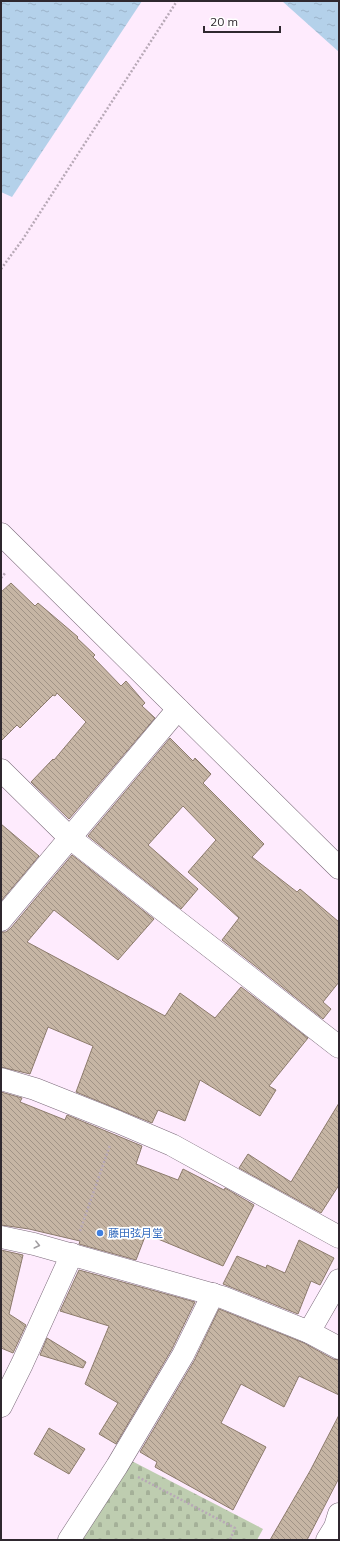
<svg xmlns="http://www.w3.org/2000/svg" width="340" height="1541" font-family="Mulish,'Noto Sans JP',sans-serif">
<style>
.cemetery{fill:url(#cemetery-stones)}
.water{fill:url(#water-ripples)}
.building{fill:url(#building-back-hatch);stroke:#8c7b6c}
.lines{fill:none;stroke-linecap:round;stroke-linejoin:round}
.street-casing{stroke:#7b6b7a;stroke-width:23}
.path{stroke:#b8a9b7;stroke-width:2.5;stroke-dasharray:2 2;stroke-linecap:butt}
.street{stroke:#fff;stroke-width:22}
.oneway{stroke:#a19ea1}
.shop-dot{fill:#3f7fe0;stroke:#fff;stroke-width:1.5}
.labels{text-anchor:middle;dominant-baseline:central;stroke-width:3.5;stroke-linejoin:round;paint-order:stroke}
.shop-label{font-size:11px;fill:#366cbe;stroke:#fff;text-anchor:start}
</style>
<defs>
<pattern id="cemetery-stones" width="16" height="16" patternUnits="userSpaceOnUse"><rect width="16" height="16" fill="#becdb0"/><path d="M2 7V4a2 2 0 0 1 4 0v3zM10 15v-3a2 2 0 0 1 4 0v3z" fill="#a4b098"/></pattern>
<pattern id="water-ripples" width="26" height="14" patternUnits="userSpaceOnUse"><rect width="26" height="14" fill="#b4d1ea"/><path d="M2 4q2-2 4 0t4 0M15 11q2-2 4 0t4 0" fill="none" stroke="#9bb3c9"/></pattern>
<pattern id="building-back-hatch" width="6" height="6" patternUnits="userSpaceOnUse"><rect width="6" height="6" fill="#c6b5a4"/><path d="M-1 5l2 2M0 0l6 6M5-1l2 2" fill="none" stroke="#a19386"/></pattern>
</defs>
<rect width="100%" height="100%" fill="#feebfd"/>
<!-- cemetery -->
<polygon class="cemetery" points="126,1458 263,1529 257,1540 78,1540"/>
<!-- water -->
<g class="water">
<polygon points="1,1 142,1 12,197 1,192"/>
<polygon points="282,1 339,1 339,52"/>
</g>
<!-- building -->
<g class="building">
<polygon points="11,583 35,606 38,603 78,637 77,638 95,655 93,657 121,686 126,681 145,703 142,706 155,718 69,819 31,782 53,759 54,760 86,722 57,693 55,696 53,695 20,728 17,725 1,741 1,592"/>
<polygon points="170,738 193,761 195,758 211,774 203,783 264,844 252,857 297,892 300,889 339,922 339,982 323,1002 331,1009 323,1019 222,940 239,918 188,872 216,840 183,806 148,845 198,889 181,909 88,836"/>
<polygon points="1,824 39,856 1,901"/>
<polygon points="72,855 154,919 118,960 54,910 27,942 165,1016 180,993 215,1018 241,987 308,1038 269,1086 276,1090 260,1116 200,1080 185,1121 158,1110 152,1123 76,1092 93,1046 48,1027 30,1074 1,1067 1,932 6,932 11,928"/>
<polygon points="1,1092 22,1098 20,1102 65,1120 67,1115 142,1146 136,1164 178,1180 183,1169 224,1190 225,1188 254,1205 223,1266 146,1234 136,1260 79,1244 80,1241 29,1229 1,1225"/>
<polygon points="339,1103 339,1185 321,1213 239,1168 248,1154 291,1182"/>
<polygon points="299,1240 334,1258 320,1285 311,1281 298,1314 223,1284 237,1256 266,1268 267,1265 285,1273"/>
<polygon points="1,1250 23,1255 9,1314 26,1325 13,1353 1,1348"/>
<polygon points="79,1270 195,1302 172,1349 116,1444 99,1434 118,1403 85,1384 109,1326 60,1311"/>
<polygon points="219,1309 304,1343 333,1359 339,1360 339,1395 299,1376 284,1407 241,1384 221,1423 266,1447 233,1510 155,1467 157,1462 140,1452 194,1361"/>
<polygon points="47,1338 86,1362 83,1368 40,1355"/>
<polygon points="339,1415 339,1478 307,1540 270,1540 310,1471"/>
<polygon points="49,1428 85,1449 69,1474 34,1454"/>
</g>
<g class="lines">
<!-- street casing -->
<g class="street-casing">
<g id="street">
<polyline points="1,534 339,868"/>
<polyline points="1,770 70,838 339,1047"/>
<polyline points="1,920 178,709"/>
<polyline points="1,1079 35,1089 118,1122 172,1145 339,1237"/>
<polyline points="1,1237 34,1244 222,1297 309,1332 339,1348"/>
<polyline points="309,1332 339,1280"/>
<polyline points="1,1406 22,1364 72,1254"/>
<polyline points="69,1540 117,1466 183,1355 213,1294"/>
<polyline points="327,1540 335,1527 339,1514"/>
</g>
</g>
<!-- path -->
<g class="path">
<polyline points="1,269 23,239 177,1"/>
<polyline points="1,578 6,572"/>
<polyline points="80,1231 110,1145"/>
<polyline points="138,1477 235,1528 230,1540"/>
</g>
<!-- street -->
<use href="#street" class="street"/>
</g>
<!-- one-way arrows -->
<defs><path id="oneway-chevron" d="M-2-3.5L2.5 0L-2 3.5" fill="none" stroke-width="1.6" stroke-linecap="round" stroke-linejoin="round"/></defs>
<use class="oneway" href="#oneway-chevron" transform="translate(37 1245) rotate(14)"/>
<!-- markers -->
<circle class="shop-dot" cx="100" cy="1233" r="4"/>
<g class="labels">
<!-- shop labels -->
<g class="shop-label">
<text x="108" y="1233">藤田弦月堂</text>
</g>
</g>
<!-- border -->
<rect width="340" height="1541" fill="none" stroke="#2f282f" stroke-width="4"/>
<!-- scale -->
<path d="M204 26v6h76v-6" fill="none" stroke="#2f282f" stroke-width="2"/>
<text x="210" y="26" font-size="12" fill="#2f282f" stroke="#ffffff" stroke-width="3" paint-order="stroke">20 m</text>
</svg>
